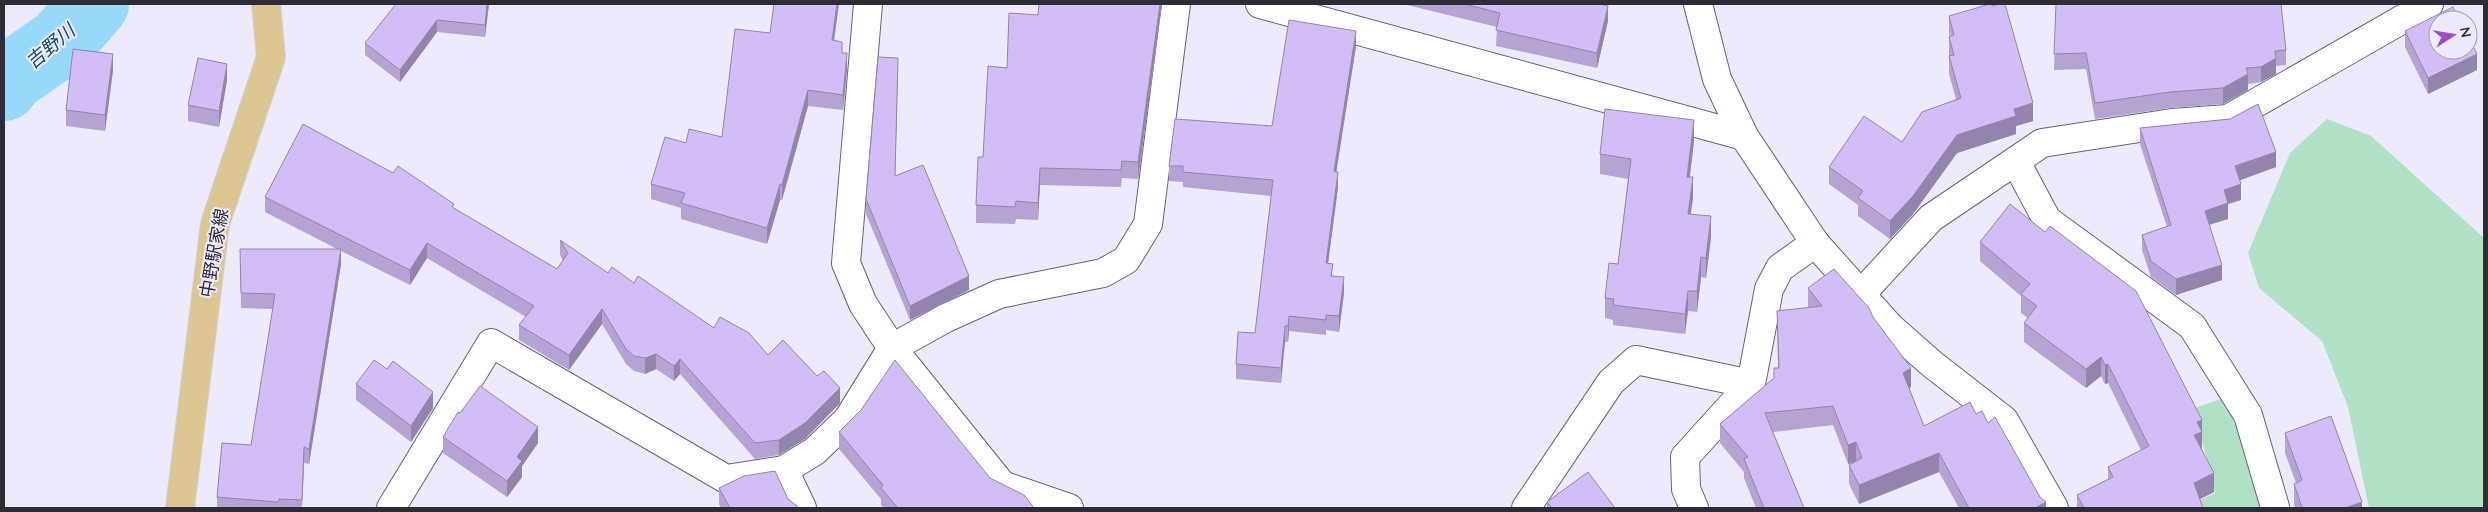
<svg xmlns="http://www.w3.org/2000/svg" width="2488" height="512" font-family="Quicksand,'Noto Sans JP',sans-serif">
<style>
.green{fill:#b0e1c5}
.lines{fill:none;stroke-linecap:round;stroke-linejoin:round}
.river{stroke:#98d9fa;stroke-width:70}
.minor-casing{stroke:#666379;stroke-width:30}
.major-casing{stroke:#d1d1d3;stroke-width:30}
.minor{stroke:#fff;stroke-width:28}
.major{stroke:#dcc691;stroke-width:28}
.wall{fill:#b5a3d4}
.shaded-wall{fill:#9384ac}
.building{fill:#d2bdf6;stroke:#9384ac}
.labels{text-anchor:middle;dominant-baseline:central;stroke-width:4;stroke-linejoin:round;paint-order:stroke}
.street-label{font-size:18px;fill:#2e2c36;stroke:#edebfb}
.water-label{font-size:19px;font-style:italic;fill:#174b62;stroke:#edebfb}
</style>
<rect width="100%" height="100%" fill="#edebfb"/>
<!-- green -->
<g class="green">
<polygon points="2327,119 2371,136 2484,238 2484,508 2369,508 2348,407 2322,341 2259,288 2248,253 2290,153"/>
<polygon points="2224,398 2252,464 2260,508 2183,508 2215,493 2194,408"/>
</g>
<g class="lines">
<!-- river -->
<polyline class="river" points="4,86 9,78 61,42 94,4"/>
<!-- minor casing -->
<g class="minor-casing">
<g id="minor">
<polyline points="868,4 846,263 863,304 892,348 1002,485 1069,508"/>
<polyline points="1260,4 1744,136"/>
<polyline points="1698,4 1717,79 1744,136 1815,243 1890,327 1932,364 2004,420 2054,508"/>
<polyline points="2016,162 2047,220 2192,326 2248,415 2275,507"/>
<polyline points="1861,294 1931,218 2042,143 2172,123 2228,119 2429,4"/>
<polyline points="784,470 802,508"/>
<polyline points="391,508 491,343 726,479 784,470 815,451 848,419 892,348 946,318 999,294 1103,273 1126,260 1148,224 1176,4"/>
<polyline points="1526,508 1611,382 1636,360 1751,384"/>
<polyline points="1694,508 1686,489 1685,457 1751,384 1769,289 1780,268 1815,243"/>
</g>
</g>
<!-- major casing -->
<g class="major-casing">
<polyline id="major" points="180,508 215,224 271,57 266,4"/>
</g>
<!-- minor -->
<use href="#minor" class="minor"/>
<!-- major -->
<use href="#major" class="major"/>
</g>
<!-- wall -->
<g class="wall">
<polygon points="489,4 485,37 437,32 400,82 365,55 365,43"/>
<polygon points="1039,4 1162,4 1138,179 1122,178 1121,187 1040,185 1038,220 1016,219 1015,224 976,223 976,205 983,157 1007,68 1038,15"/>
<polygon points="1403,4 1600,4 1608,21 1597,68 1496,46 1497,27"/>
<polygon points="2056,4 2283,4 2283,5 2281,5 2286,50 2286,65 2276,66 2276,74 2261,82 2248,84 2248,90 2223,104 2170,108 2095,119 2086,69 2054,70"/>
<polygon points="1949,16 2033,121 2016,126 2016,134 1957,153 1913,214 1890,239 1858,216 1858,205 1829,184 1829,167 1902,142 1956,99 1949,74 1949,37 1950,37 1949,33"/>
<polygon points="2405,31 2477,70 2428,94 2405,47"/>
<polygon points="770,33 834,41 842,53 847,69 843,110 808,106 782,200 780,200 767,244 681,219 681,208 651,199 651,184 686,143 722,137"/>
<polygon points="1356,46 1336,171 1338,187 1328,263 1333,276 1344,293 1339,332 1326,330 1326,335 1289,331 1288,342 1285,342 1281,383 1236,379 1236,364 1255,333 1271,196 1183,187 1183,182 1169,181 1169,166 1272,126"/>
<polygon points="113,70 105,131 66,126 66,110"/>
<polygon points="898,73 895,176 969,290 910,320 866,214 866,199"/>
<polygon points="227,80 219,127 188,121 188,105"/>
<polygon points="2230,119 2276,167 2240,180 2241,200 2228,204 2228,219 2209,225 2222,280 2176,295 2151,277 2142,250 2142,235 2167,227 2140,144 2140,128"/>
<polygon points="1694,141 1690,177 1693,198 1690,214 1711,237 1706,278 1701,277 1697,312 1688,311 1685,334 1613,325 1613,320 1605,318 1605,298 1618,264 1628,179 1600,174 1600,154"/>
<polygon points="265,197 454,208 557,269 563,261 560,255 560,240 608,273 634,283 714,328 768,355 840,403 805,439 779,455 755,459 680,374 674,381 656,369 645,374 634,371 626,364 602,324 569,370 519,340 519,325 526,317 427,258 410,285 341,251 341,264 309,464 304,463 302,508 217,508 217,497 251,445 273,309 241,308 240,249 337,249 265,212"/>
<polygon points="1980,242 2202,420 2202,449 2214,492 2200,499 2203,508 2077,508 2077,495 2108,479 2108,467 2141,450 2108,383 2105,384 2101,376 2086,388 2024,342 2024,323 2028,318 2021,313 2021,296 1980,261"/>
<polygon points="1808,288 1873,317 1911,387 1909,388 1924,426 1976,414 1988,423 2046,508 1959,508 1939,472 1859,504 1849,484 1849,465 1856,462 1848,464 1833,425 1773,432 1804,508 1756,508 1744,478 1744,472 1720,443 1720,424 1774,378 1778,368 1777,311 1809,308 1808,307"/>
<polygon points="387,369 433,408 411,442 356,400 356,384"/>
<polygon points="460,413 538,443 522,466 522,477 507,497 443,453 443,437"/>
<polygon points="839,432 990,478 1034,508 884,508 881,505 881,499 839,449"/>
<polygon points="2285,433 2362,508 2295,508 2294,504 2294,484 2296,483 2285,453"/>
<polygon points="719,488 788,499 798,508 721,508 719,504"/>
<polygon points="1547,502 1615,508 1547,508"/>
</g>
<!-- shaded-wall -->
<g class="shaded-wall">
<polygon points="487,4 489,4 485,37 485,25"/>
<polygon points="837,4 839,4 832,56 832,40"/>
<polygon points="1160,4 1162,4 1138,179 1138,162"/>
<polygon points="1608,6 1608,21 1597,68 1597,53"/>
<polygon points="437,20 437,32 400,82 400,70"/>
<polygon points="1356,31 1356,46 1334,187 1334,171"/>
<polygon points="847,53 847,69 843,110 843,95"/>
<polygon points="113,54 113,70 105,131 105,115"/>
<polygon points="2477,54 2477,70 2428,94 2428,78"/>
<polygon points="2276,58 2276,74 2261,82 2261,67"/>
<polygon points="227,64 227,80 219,127 219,111"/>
<polygon points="2248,74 2248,90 2223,104 2223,88"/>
<polygon points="808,90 808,106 782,200 782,185"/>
<polygon points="2033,103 2033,121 2016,126 2016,134 1957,153 1913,214 1890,239 1890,221 1957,135 2014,109"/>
<polygon points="1694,120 1694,141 1687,197 1687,177"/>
<polygon points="2276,152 2276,167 2235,182 2235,166"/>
<polygon points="1040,168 1040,185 1038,220 1038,203"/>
<polygon points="1338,172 1338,187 1326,279 1326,263"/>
<polygon points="1693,177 1693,198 1688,234 1688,214"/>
<polygon points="780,184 780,200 767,244 767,228"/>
<polygon points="2241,184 2241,200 2228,204 2228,219 2205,226 2205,211 2224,190"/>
<polygon points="1711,216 1711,237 1706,278 1706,258"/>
<polygon points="427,243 427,258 410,285 410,270"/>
<polygon points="341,249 341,264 309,464 309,449"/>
<polygon points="1701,257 1701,277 1697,312 1697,291"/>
<polygon points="2222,265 2222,280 2176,295 2176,279"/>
<polygon points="969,276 969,290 910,320 910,306"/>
<polygon points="1344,277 1344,293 1339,332 1339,316"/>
<polygon points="1688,291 1688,311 1685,334 1685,314"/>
<polygon points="602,309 602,324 569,370 569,355"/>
<polygon points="1289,316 1289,331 1288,342 1288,326"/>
<polygon points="1285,326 1285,342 1281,383 1281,368"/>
<polygon points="656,354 656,369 645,374 645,358"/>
<polygon points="2101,357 2101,376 2086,388 2086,369"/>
<polygon points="680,359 680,374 674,381 674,366"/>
<polygon points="2108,364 2108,383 2105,384 2105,365"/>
<polygon points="1911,368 1911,387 1903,392 1903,373"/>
<polygon points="840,388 840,403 805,439 779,455 779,440"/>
<polygon points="433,392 433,408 411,442 411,426"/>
<polygon points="2202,420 2202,450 2194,435 2197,422"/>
<polygon points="538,427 538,443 522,466 522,477 507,497 507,481 517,457"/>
<polygon points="1856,442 1856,462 1848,464 1848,445"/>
<polygon points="304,447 304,463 302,508"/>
<polygon points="1939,453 1939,472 1859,504 1859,485"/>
<polygon points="2214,473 2214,492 2194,502 2194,483"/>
<polygon points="2046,502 2046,508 2035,508"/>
<polygon points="2362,502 2362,508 2345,508"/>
</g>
<!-- building -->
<g class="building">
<polygon points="396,4 487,4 485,25 437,20 400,70 365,43"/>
<polygon points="774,4 837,4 832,40 842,42 842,53 847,53 843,95 808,90 782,185 780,184 767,228 681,203 685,193 651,184 665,137 686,143 689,129 722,137 735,29 770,33"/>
<polygon points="1039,4 1160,4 1138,162 1122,161 1121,170 1040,168 1038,203 1016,201 1015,207 976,205 978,157 983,157 988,66 1007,68 1009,13 1038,15"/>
<polygon points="1464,4 1600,4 1608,6 1597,53 1496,30 1500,13"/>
<polygon points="1990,4 1991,4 1992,6 2000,4 2005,4 2033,103 2014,109 2016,116 1957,135 1913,196 1890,221 1858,198 1863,191 1829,167 1864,116 1902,142 1922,112 1961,98 1949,56 1954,55 1949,37 1954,35 1949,16"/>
<polygon points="2056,4 2281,4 2286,50 2275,51 2276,58 2261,67 2246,68 2248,74 2223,88 2170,92 2095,103 2086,53 2054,54"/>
<polygon points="2453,7 2460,20 2438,20 2438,50 2468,50 2468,37 2477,54 2428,78 2405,31"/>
<polygon points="1289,20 1356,31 1334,171 1338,172 1326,263 1333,264 1331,276 1344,277 1339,316 1326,315 1326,320 1289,316 1288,326 1285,326 1281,368 1236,364 1238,332 1255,333 1273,180 1183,172 1183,166 1169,166 1175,119 1272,126"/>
<polygon points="73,49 113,54 105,115 66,110"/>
<polygon points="878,57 898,58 895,176 923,165 969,276 910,306 866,199"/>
<polygon points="198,58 227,64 219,111 188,105"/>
<polygon points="2258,104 2276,152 2235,166 2241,184 2224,190 2228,203 2205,211 2222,265 2176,279 2151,261 2142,235 2171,225 2140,128 2230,119"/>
<polygon points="1605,109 1694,120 1687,177 1693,177 1688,214 1711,216 1706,258 1701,257 1697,291 1688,291 1685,314 1613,305 1614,299 1605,298 1609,263 1618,264 1631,159 1600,154"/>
<polygon points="303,124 393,173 398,166 454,204 452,207 557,269 568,253 560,240 608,273 612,267 634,283 638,276 714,328 720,317 749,333 768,355 783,340 817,376 824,371 840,388 805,423 779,440 755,443 680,359 674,366 656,354 645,358 634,356 626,349 602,309 569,355 519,325 534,306 427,243 410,270 265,197"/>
<polygon points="2010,204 2045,232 2050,226 2136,291 2202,420 2197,422 2202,432 2194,435 2214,473 2194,483 2203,508 2084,508 2077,495 2113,477 2108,467 2149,446 2108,364 2105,365 2101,357 2086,369 2024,323 2037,306 2021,294 2030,284 1980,242"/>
<polygon points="240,249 341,249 309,449 304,447 302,500 279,499 278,502 217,497 222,443 251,445 275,294 241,293"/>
<polygon points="1834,269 1869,308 1873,317 1911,368 1903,373 1924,426 1970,402 1976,414 1982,411 1988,423 1995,417 2040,497 2046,502 2035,508 1969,508 1939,453 1859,485 1849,465 1862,458 1856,442 1848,445 1833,406 1765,413 1804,508 1764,508 1744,459 1748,457 1720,424 1774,378 1774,368 1779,368 1777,311 1822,306 1808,288"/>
<polygon points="374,360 387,369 393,361 433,392 411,426 356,384"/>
<polygon points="895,360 990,478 1024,495 1034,508 898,508 881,488 883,485 839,432 861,410"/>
<polygon points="480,386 538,427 517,457 522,461 507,481 443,437 458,412 460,413"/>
<polygon points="2331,416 2362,502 2345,508 2298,508 2302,507 2294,484 2302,480 2285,433"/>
<polygon points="775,471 788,499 797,506 798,508 730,508 719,488 744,476"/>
<polygon points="1588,472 1615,508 1552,508 1547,502"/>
</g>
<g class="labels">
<!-- street labels -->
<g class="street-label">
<text transform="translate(214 253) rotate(-80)">中野駅家線</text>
</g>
<!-- water labels -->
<g class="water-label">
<text transform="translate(50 46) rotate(-40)">吉野川</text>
</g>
</g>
<!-- border -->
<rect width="2488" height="512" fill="none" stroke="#2e2c36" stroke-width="10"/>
<!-- north arrow -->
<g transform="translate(2453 35) rotate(78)"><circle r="24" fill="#edebfb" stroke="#a19fac"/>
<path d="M0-4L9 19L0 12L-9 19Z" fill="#9c4fc0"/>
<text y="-8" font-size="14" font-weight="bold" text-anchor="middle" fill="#2e2c36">N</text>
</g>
</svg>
